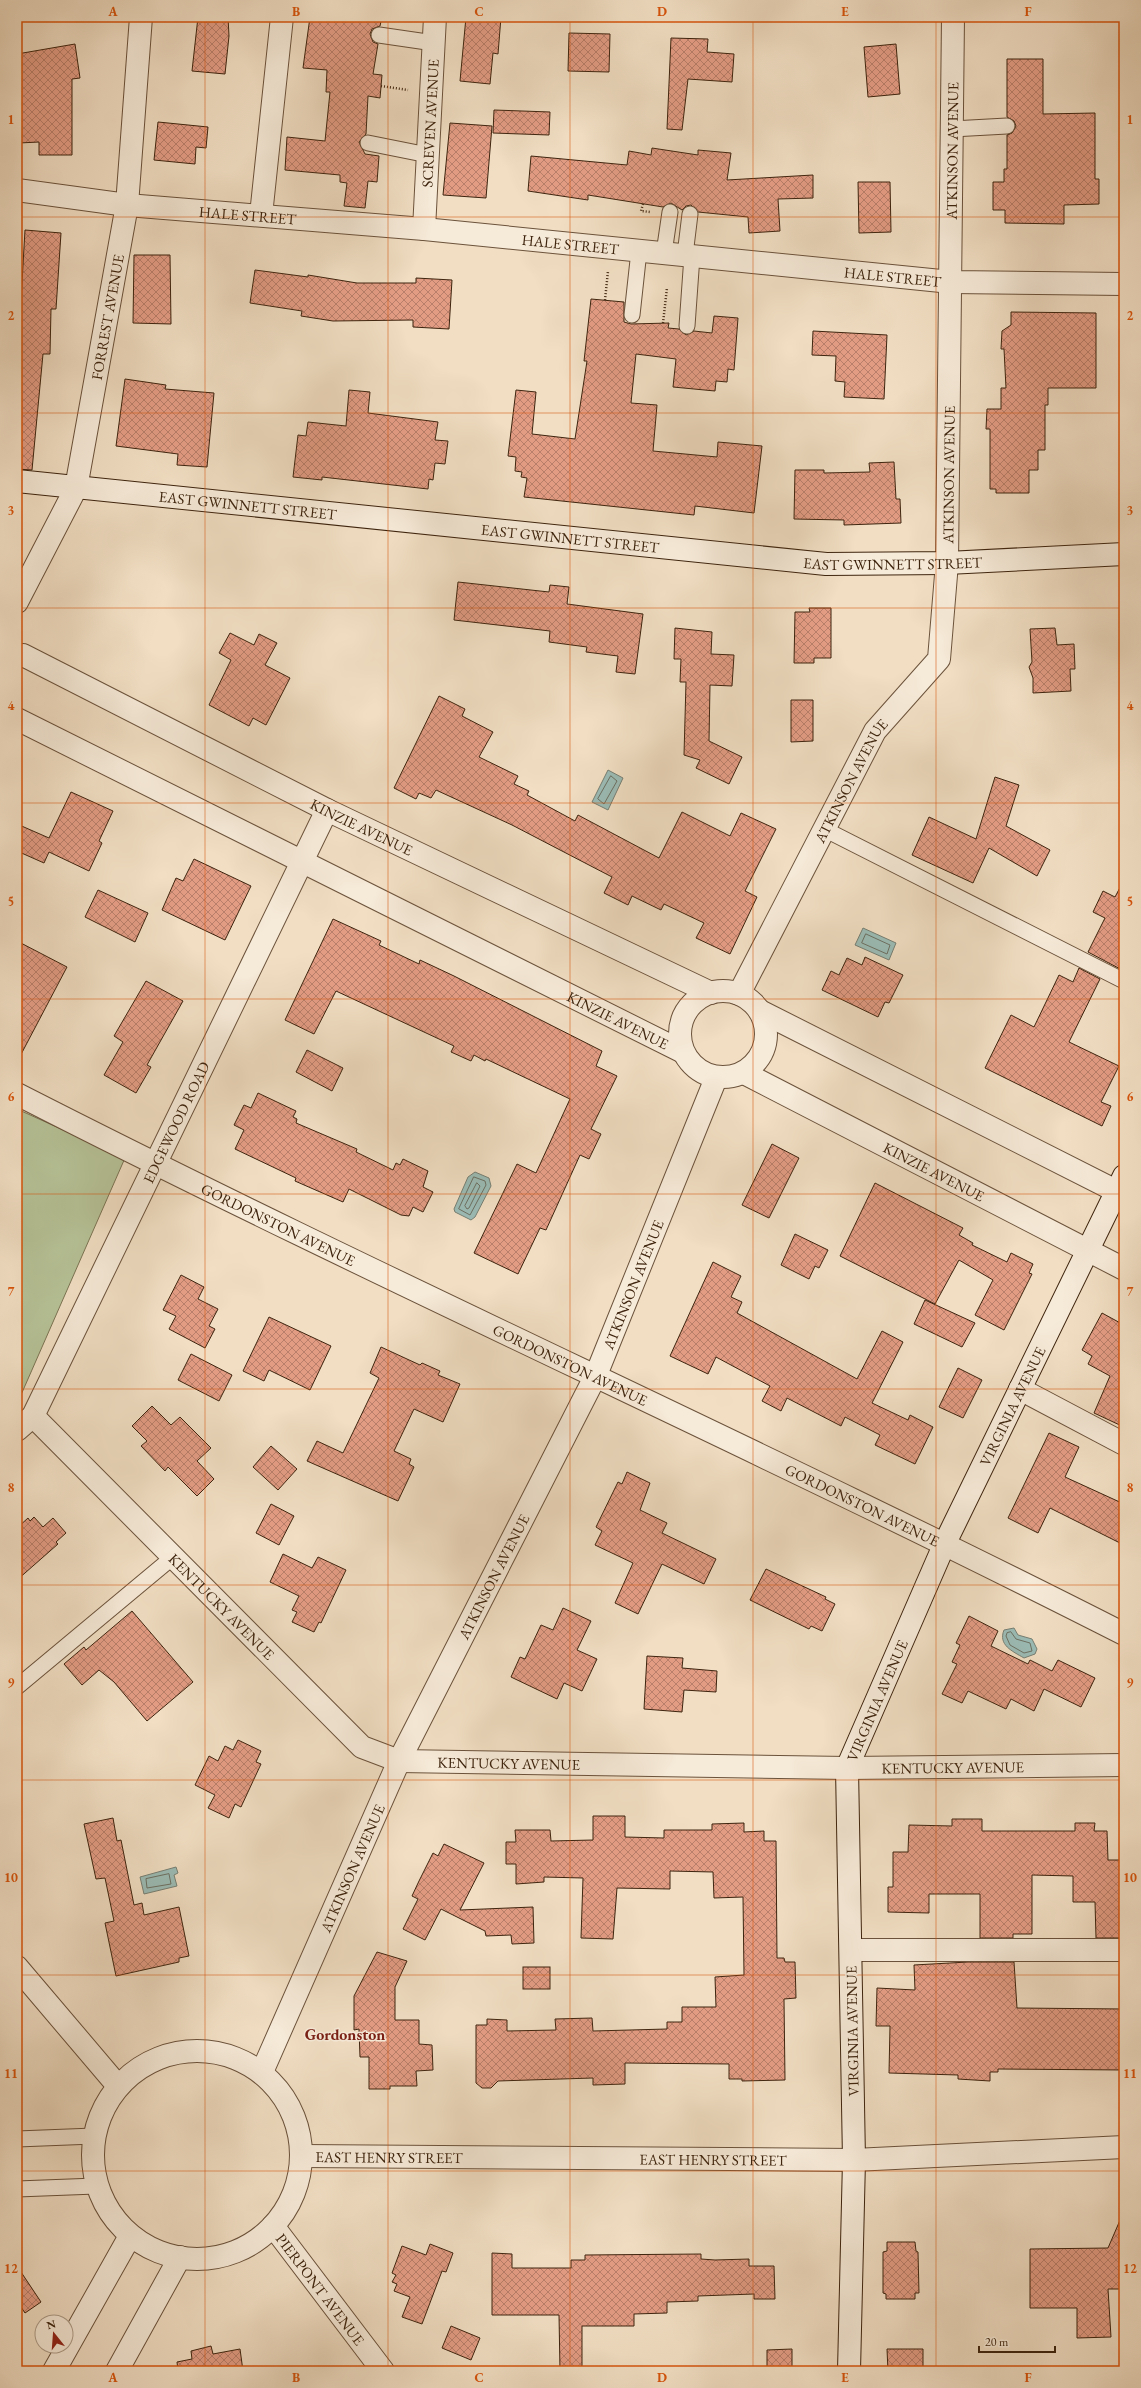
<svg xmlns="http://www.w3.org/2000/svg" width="1141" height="2388" font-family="'EB Garamond',serif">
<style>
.green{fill:#b6c297;stroke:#7a7352}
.water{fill:#9bbcb6;stroke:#767f73}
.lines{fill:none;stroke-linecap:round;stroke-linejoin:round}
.shore{stroke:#6c7062;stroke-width:1}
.building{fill:url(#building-cross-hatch);stroke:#3e240e}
.lane-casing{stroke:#6b523b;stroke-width:17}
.street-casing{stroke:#6b523b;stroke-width:24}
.secondary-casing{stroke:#3e240e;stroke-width:24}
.path{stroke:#3e240e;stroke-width:2.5;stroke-dasharray:1 2;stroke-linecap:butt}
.lane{stroke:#f6ead8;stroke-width:15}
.street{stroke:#f6ead8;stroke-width:22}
.secondary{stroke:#f6ead8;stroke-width:22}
.grid{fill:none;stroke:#d7540c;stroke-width:1;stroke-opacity:0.55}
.labels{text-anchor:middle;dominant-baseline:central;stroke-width:3;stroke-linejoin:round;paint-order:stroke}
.street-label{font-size:15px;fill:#3e240e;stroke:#f6ead8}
.neighbourhood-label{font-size:16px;font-weight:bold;fill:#7a1f14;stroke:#f6ead8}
.neatline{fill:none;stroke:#d7540c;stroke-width:1.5}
.grid-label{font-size:13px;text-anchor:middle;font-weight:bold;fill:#d7540c}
</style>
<defs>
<pattern id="building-cross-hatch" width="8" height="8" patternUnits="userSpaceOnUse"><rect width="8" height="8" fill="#e39c84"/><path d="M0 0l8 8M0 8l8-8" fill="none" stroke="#b97f6a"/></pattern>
</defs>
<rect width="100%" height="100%" fill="#f1dec3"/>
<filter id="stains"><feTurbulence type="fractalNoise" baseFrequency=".005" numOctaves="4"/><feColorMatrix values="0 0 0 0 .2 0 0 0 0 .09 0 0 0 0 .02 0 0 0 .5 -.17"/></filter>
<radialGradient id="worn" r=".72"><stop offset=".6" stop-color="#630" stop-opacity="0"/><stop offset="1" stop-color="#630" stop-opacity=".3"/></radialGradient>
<!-- green -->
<polygon class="green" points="17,1109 125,1158 17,1404"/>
<!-- water -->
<g class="water">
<polygon points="608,770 623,778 608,810 592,802"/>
<polygon points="863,928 896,943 889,960 855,945"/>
<polygon points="475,1172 489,1178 491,1186 475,1217 471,1220 455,1212 454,1209 468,1177"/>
<path d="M1014 1628 1018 1635 1032 1639 1037 1649 1035 1654 1024 1658C1012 1651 998 1645 1004 1630Z"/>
<polygon points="176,1867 178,1873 174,1875 177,1886 144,1894 140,1877"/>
</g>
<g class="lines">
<!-- shore -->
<g class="shore">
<polygon points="611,776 617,781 604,804 598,799"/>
<polygon points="866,934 890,945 887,954 862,943"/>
<polygon points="474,1177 485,1181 486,1185 470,1215 459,1209"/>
<polygon points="477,1183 480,1186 469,1208 467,1209 465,1206"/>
<polygon points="1011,1632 1016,1639 1030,1643 1032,1651 1024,1653 1010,1645 1006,1636 1007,1633"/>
<polygon points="169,1874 171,1884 147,1888 146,1879"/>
</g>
</g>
<!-- building -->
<g class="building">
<polygon points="198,17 228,17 229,36 225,74 192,71"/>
<polygon points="310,17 382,17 380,26 372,29 370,34 373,42 378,44 373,74 382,75 380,98 368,96 366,134 359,142 365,154 379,156 377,182 368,181 365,208 344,206 347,183 340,182 340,175 285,170 287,137 325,141 330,92 326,92 327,70 303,68"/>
<polygon points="466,17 501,17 498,54 493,53 490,84 460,81"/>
<polygon points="569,33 610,34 609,72 568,71"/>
<polygon points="671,38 708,39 707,52 734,54 732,82 688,79 682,130 667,129"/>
<polygon points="75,44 80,78 72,79 72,155 39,155 39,142 19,143 17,54"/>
<polygon points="896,44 900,94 868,97 864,47"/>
<polygon points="1007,59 1043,59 1043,114 1095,113 1095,179 1099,179 1099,204 1064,205 1064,224 1005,223 1005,210 993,210 993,182 1004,182 1004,169 1007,169 1007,135 1012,133 1016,126 1014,121 1007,117"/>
<polygon points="494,110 550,112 549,135 493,133"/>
<polygon points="158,122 208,127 206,148 196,147 195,164 154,160"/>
<polygon points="450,123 492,126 486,198 443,195"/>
<polygon points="652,148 698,155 698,150 731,153 727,180 813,175 813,198 778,199 780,231 749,233 748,217 698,212 691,205 686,206 682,210 671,203 663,207 588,195 588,200 528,191 531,156 627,165 629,151 651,155"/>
<polygon points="858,182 890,182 891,232 859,233"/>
<polygon points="25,230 61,233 56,309 51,309 50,354 43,354 32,470 17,469 17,317 20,317"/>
<polygon points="134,255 170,255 171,324 133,323"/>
<polygon points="255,270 308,277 308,275 357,283 416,283 416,278 452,280 449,329 413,327 413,320 333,321 301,316 302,311 250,303"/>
<polygon points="591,299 624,302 624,322 631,324 669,323 668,328 679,329 686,335 694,331 712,333 714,316 738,318 734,370 728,369 727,382 716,381 715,391 673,387 676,359 636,354 631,403 657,405 653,451 717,457 718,442 762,446 754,513 695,506 694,515 524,497 527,478 521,477 522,472 515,471 516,457 508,456 516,390 536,392 532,434 575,439 587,361 584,361"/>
<polygon points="1011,312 1096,313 1096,388 1048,388 1048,405 1045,405 1045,450 1038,450 1038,470 1029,470 1029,493 996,493 996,489 990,489 990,429 986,429 987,409 1001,409 1001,388 1006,388 1004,349 1001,349 1002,331 1011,325"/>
<polygon points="813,331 887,335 884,399 844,397 845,382 835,381 836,356 812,355"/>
<polygon points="125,379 166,385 165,389 214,393 207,467 177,465 178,454 116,446"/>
<polygon points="349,390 370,392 368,413 438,422 435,440 448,441 445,464 435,463 433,480 429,479 428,489 322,477 322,480 293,477 298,435 306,436 308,422 346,426"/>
<polygon points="894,462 896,499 900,499 901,523 844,525 844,520 794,519 795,470 824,470 824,473 870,472 869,463"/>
<polygon points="458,582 549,592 550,585 569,587 567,604 643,614 635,674 616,672 618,656 586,652 587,647 549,642 550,631 454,620"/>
<polygon points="809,608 831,608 831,658 814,658 814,663 794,663 795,612 810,612"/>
<polygon points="675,628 712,632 711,654 734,655 732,686 710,685 709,741 742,757 729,784 696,768 700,760 684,755 686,682 680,682 681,659 674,659"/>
<polygon points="1055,628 1057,645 1074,644 1075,669 1070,669 1071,691 1033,693 1033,678 1029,667 1032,662 1030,629"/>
<polygon points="230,633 254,645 259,634 277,643 265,665 290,678 266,725 253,718 249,726 209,705 231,660 219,653"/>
<polygon points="439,696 465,709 462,716 493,732 479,757 518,776 514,784 529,791 527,795 575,821 578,815 659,858 682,812 730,836 741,813 776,829 745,891 757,897 730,954 696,938 704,923 664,904 661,910 632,896 628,905 604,893 612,877 512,825 436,790 431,798 419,793 416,799 394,788"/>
<polygon points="791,700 813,700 813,741 791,742"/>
<polygon points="995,777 1019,785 1006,826 1050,850 1037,876 989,848 973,883 912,855 929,817 976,839"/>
<polygon points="71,792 113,811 99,841 102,843 89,871 49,852 44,863 17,851 17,824 49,838"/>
<polygon points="194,859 251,886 225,940 162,910 176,878 183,881"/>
<polygon points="1124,880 1124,971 1088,952 1105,918 1093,912 1103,891 1115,897"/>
<polygon points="98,890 148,913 135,942 85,917"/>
<polygon points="333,919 381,941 379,945 419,964 420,960 454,976 602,1051 596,1066 617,1076 591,1129 601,1134 589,1159 580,1155 546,1230 540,1228 518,1274 474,1253 517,1164 536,1173 570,1099 486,1059 485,1061 474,1055 471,1061 451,1052 454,1046 336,991 314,1034 285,1020"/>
<polygon points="17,941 67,967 17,1062"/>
<polygon points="865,957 903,975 889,1003 885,1002 878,1017 822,990 831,971 839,975 847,958 862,965"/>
<polygon points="1079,968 1100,979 1069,1042 1119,1066 1101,1102 1111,1106 1102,1126 985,1068 1011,1015 1034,1027 1059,975 1073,982"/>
<polygon points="146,981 183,1001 147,1065 151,1067 136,1093 104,1075 123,1042 114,1036"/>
<polygon points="307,1050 343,1068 332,1091 296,1072"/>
<polygon points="258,1093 296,1111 293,1117 297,1119 296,1123 357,1149 356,1152 393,1170 396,1163 400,1165 403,1159 428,1171 423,1187 433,1192 423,1212 413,1207 409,1216 401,1215 349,1189 343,1202 295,1181 296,1178 235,1149 244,1130 234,1125 244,1105 251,1108"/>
<polygon points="772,1144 799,1158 769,1218 742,1205"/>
<polygon points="875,1183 963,1228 959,1235 973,1243 972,1245 1007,1262 1011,1253 1033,1264 1029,1273 1032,1274 1004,1330 975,1315 993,1280 959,1260 935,1304 840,1256"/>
<polygon points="795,1234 828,1250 819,1268 815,1266 809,1279 781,1265"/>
<polygon points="713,1262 741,1276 731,1297 742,1302 737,1313 857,1379 882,1331 903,1342 872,1403 908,1420 910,1415 933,1427 915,1464 875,1445 880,1435 845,1417 841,1426 787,1398 781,1411 762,1401 770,1386 716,1357 708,1374 670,1356"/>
<polygon points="181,1275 204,1287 198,1299 218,1309 209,1326 215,1329 205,1348 169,1329 176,1316 163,1310"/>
<polygon points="925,1300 975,1323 962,1347 914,1324"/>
<polygon points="1102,1313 1124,1325 1124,1427 1094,1413 1110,1376 1088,1364 1092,1356 1082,1350"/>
<polygon points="269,1317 331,1346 310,1390 269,1370 264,1381 243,1371"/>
<polygon points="381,1347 420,1365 422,1363 440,1371 438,1375 460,1384 443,1422 414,1409 394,1451 411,1459 409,1464 414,1467 398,1501 307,1461 317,1441 343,1453 379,1378 370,1373"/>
<polygon points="191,1354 232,1375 219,1401 178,1380"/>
<polygon points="958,1368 982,1380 963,1418 939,1407"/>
<polygon points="152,1406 171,1425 180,1417 211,1448 197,1461 214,1479 197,1496 168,1467 165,1471 141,1446 147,1441 132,1426"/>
<polygon points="1049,1433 1079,1447 1065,1477 1124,1504 1124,1545 1050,1508 1038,1533 1008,1518"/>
<polygon points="271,1446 297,1469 278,1490 253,1467"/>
<polygon points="627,1472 650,1483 640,1510 667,1523 662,1533 716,1559 704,1584 662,1564 638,1614 615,1603 633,1563 595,1545 602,1531 596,1527 618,1482 622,1484"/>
<polygon points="271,1504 294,1516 279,1545 256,1533"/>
<polygon points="34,1517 43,1527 53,1518 66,1533 56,1542 58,1544 17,1580 17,1528 28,1518 30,1521"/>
<polygon points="283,1554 312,1568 318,1557 346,1570 321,1623 319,1622 314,1632 292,1622 297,1612 292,1610 299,1596 270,1582"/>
<polygon points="766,1569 826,1597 825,1599 835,1604 822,1631 811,1626 809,1629 750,1600"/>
<polygon points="563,1608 591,1621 577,1650 597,1659 582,1691 564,1683 557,1699 511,1677 520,1657 525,1659 541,1625 553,1630"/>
<polygon points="132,1611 193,1682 147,1721 114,1682 99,1670 82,1685 64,1664 84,1647 86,1650"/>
<polygon points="969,1616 998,1631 991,1646 1028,1664 1030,1660 1052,1671 1058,1660 1095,1678 1081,1707 1044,1689 1034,1711 1011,1699 1006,1709 968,1691 962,1703 942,1694 957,1664 952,1662 960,1645 956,1643"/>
<polygon points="647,1656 683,1658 682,1668 717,1671 716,1692 684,1690 682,1712 644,1709"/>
<polygon points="238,1740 261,1751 256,1762 261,1764 241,1807 235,1804 229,1818 208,1808 215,1795 195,1785 209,1756 218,1761 225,1746 233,1750"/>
<polygon points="593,1816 625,1816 625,1837 664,1838 664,1830 712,1830 712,1824 744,1823 744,1832 764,1831 764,1841 776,1841 777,1958 784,1958 785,1962 795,1962 796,1998 784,1999 785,2080 742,2081 742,2079 729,2079 729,2064 625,2063 625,2084 593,2085 593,2078 498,2081 491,2088 482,2088 476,2083 476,2025 487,2025 487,2019 507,2020 507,2031 556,2030 555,2019 592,2018 593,2031 667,2029 667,2022 682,2022 682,2007 716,2007 715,1977 744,1975 743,1897 714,1898 713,1872 670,1871 670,1889 617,1888 613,1939 581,1938 583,1878 544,1877 544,1882 516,1884 516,1864 506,1864 506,1842 516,1842 515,1830 550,1830 551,1841 593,1840"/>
<polygon points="113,1818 117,1841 121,1840 134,1905 142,1903 144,1915 179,1907 189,1956 179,1958 179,1962 116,1976 105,1923 114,1921 105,1878 96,1879 84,1824"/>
<polygon points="952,1819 982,1819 982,1831 1075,1831 1075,1823 1095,1823 1094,1831 1107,1831 1108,1860 1120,1860 1122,1938 1096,1938 1095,1902 1073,1902 1073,1876 1032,1875 1032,1934 1013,1934 1013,1938 980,1938 980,1894 929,1894 929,1913 888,1912 888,1887 893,1887 893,1852 908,1852 909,1825 952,1826"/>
<polygon points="444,1844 484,1863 460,1910 533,1907 534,1943 512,1944 511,1935 486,1936 485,1931 441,1909 425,1940 403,1929 418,1899 412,1896 419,1881 433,1853 438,1856"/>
<polygon points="377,1952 407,1961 395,1987 395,2020 419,2020 419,2044 432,2045 433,2070 416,2071 417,2086 390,2086 390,2089 369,2089 369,2057 360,2057 359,2029 354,2030 354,1996"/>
<polygon points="968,1962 1014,1962 1017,2008 1124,2009 1124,2070 998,2069 998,2072 990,2072 990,2081 958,2079 958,2075 889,2073 890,2026 876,2026 877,1988 915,1990 914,1965"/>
<rect x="523" y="1967" width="27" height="22"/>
<polygon points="1124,2211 1123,2289 1108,2289 1111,2337 1077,2338 1077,2308 1030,2308 1030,2249 1108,2248"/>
<polygon points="887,2242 915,2242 916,2251 918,2252 919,2293 915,2293 915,2299 886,2299 886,2294 883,2293 883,2252 887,2251"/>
<polygon points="430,2244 453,2253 446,2272 442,2271 422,2324 402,2317 410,2297 394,2291 397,2284 392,2282 396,2275 392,2273 402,2246 426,2255"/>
<polygon points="492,2253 512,2254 512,2268 571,2268 571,2260 585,2260 585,2255 701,2254 701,2259 715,2260 749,2259 749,2266 774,2266 775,2299 754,2299 754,2294 698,2296 698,2301 667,2302 667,2313 634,2314 634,2326 582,2326 582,2371 560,2371 559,2315 492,2315"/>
<polygon points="17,2266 41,2302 25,2313 17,2301"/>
<polygon points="451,2326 480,2338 471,2360 442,2348"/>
<polygon points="211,2346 213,2354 240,2349 243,2371 178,2371 177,2362 192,2359 191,2351"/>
<polygon points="792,2349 792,2371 767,2371 767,2350"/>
<polygon points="887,2349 923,2349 923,2371 888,2371"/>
</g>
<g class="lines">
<!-- lane casing -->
<g class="lane-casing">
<g id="lane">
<polyline points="379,35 434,43"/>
<polyline points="952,129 1007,126"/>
<polyline points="368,143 428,155"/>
<polyline points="664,253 670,212"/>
<polyline points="685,255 690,214"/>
<polyline points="632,315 639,251"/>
<polyline points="687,326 692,256"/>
<polyline points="824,829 1124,981"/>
<polyline points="17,1687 173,1557"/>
<polyline points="17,2139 94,2136"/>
<polyline points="17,2189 96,2186"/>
</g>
</g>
<!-- street casing -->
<g class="street-casing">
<g id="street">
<path id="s1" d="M17 190 127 205 424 229 951 282 1124 284"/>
<polyline points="261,215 282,17"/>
<path id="s2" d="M424 229 435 17"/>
<path id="s3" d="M17 602 76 488 127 205 141 17"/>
<path id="s4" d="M17 657 23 655 327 810 711 993"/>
<path id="s5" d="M17 719 683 1052"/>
<circle cx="723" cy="1034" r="43"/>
<path id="s6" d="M739 994 875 731 939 659 947 563 953 17"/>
<polyline points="760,1011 1124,1195"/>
<path id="s7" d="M744 1073 1124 1269"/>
<path id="s8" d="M17 1094C383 1281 758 1448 1124 1634"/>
<polyline points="1020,1389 1124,1444"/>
<path id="s9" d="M33 1416 362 1747 399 1761 847 1768 1124 1765"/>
<path id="s10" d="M17 1430 33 1416 327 810"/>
<polyline points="851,1950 1124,1950"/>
<polyline points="17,1967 118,2086"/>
<circle cx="197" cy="2155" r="104"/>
<path id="s11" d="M262 2072 399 1761 596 1375 716 1078"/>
<path id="s12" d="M302 2156 854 2160 1124 2147"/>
<path id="s13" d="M273 2226 383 2371"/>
<polyline points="54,2371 130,2236"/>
<polyline points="117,2371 180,2257"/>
</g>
</g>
<!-- secondary casing -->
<g class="secondary-casing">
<g id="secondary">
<path id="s14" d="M17 481 826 564 947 563 1124 554"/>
<path id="s15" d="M849 2371 854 2160 847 1768 945 1543 1124 1176"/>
</g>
</g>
<!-- path -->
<g class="path">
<polyline points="381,86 408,90"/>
<polyline points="643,204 641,211 650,212"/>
<polyline points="605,300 608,271"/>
<polyline points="663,323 667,288"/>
</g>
<!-- lane -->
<use href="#lane" class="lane"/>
<!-- street -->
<use href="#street" class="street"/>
<!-- secondary -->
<use href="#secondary" class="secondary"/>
</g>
<!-- grid -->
<path class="grid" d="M205 17V2371M388 17V2371M570 17V2371M753 17V2371M936 17V2371M17 217H1124M17 413H1124M17 608H1124M17 803H1124M17 999H1124M17 1194H1124M17 1389H1124M17 1585H1124M17 1780H1124M17 1975H1124M17 2171H1124"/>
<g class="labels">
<!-- street labels -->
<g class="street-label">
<text stroke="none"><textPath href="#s2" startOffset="106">SCREVEN AVENUE</textPath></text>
<text stroke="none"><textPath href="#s6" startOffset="901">ATKINSON AVENUE</textPath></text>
<text stroke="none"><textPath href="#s1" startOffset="232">HALE STREET</textPath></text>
<text stroke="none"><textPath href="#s1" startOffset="556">HALE STREET</textPath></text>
<text stroke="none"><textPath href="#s1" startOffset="880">HALE STREET</textPath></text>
<text stroke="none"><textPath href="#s3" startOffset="302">FORREST AVENUE</textPath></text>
<text stroke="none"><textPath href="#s6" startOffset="577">ATKINSON AVENUE</textPath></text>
<text stroke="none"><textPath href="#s14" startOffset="232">EAST GWINNETT STREET</textPath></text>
<text stroke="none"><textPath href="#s14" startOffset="556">EAST GWINNETT STREET</textPath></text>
<text stroke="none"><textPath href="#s14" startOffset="880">EAST GWINNETT STREET</textPath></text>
<text stroke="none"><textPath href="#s6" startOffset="241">ATKINSON AVENUE</textPath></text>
<text stroke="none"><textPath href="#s4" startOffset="386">KINZIE AVENUE</textPath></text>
<text stroke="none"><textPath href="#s5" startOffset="672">KINZIE AVENUE</textPath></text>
<text stroke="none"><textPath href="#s10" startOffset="348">EDGEWOOD ROAD</textPath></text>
<text stroke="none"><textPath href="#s7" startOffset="214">KINZIE AVENUE</textPath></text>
<text stroke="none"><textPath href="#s8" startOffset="292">GORDONSTON AVENUE</textPath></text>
<text stroke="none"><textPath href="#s11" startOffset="871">ATKINSON AVENUE</textPath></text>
<text stroke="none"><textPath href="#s8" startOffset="616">GORDONSTON AVENUE</textPath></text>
<text stroke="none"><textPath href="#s15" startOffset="1001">VIRGINIA AVENUE</textPath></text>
<text stroke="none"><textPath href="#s8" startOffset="940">GORDONSTON AVENUE</textPath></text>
<text stroke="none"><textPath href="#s11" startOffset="547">ATKINSON AVENUE</textPath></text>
<text stroke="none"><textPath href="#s9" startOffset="268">KENTUCKY AVENUE</textPath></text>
<text stroke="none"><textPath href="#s15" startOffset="677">VIRGINIA AVENUE</textPath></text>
<text stroke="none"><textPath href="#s9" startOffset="616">KENTUCKY AVENUE</textPath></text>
<text stroke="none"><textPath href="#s9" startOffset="1060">KENTUCKY AVENUE</textPath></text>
<text stroke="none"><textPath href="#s11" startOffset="223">ATKINSON AVENUE</textPath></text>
<text transform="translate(852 2031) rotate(-91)">VIRGINIA AVENUE</text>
<text stroke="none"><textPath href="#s12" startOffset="87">EAST HENRY STREET</textPath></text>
<text stroke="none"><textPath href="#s12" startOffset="411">EAST HENRY STREET</textPath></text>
<text stroke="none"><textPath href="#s13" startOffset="79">PIERPONT AVENUE</textPath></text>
</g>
<!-- neighbourhood labels -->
<g class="neighbourhood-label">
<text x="345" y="2034">Gordonston</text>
</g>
</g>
<!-- margin -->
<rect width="1141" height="2388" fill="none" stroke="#f1dec3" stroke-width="44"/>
<!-- north arrow -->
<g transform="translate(54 2334) rotate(343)"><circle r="19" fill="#f6ead8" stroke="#ac9b87"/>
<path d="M0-3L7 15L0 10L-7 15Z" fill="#8f2418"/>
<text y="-6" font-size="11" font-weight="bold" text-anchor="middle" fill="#3e240e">N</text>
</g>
<!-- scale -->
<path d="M979 2346v6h76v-6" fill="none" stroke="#3e240e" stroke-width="2"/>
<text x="985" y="2346" font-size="12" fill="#3e240e" stroke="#f6ead8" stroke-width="3" paint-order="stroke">20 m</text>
<rect x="22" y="22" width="1097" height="2344" class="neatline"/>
<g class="grid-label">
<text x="113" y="16">A</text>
<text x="296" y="16">B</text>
<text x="479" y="16">C</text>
<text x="662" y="16">D</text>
<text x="845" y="16">E</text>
<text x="1028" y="16">F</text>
<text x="11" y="124">1</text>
<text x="1130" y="124">1</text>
<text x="11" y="320">2</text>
<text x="1130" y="320">2</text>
<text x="11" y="515">3</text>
<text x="1130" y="515">3</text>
<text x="11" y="710">4</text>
<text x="1130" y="710">4</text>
<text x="11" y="906">5</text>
<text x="1130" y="906">5</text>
<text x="11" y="1101">6</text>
<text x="1130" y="1101">6</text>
<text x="11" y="1296">7</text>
<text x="1130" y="1296">7</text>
<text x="11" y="1492">8</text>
<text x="1130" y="1492">8</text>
<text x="11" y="1687">9</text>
<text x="1130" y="1687">9</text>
<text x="11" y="1882">10</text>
<text x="1130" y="1882">10</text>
<text x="11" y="2078">11</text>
<text x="1130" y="2078">11</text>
<text x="11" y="2273">12</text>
<text x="1130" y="2273">12</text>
<text x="113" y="2382">A</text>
<text x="296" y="2382">B</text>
<text x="479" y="2382">C</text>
<text x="662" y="2382">D</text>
<text x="845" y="2382">E</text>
<text x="1028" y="2382">F</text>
</g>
<rect width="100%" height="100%" filter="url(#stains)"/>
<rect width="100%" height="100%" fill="url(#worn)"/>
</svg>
